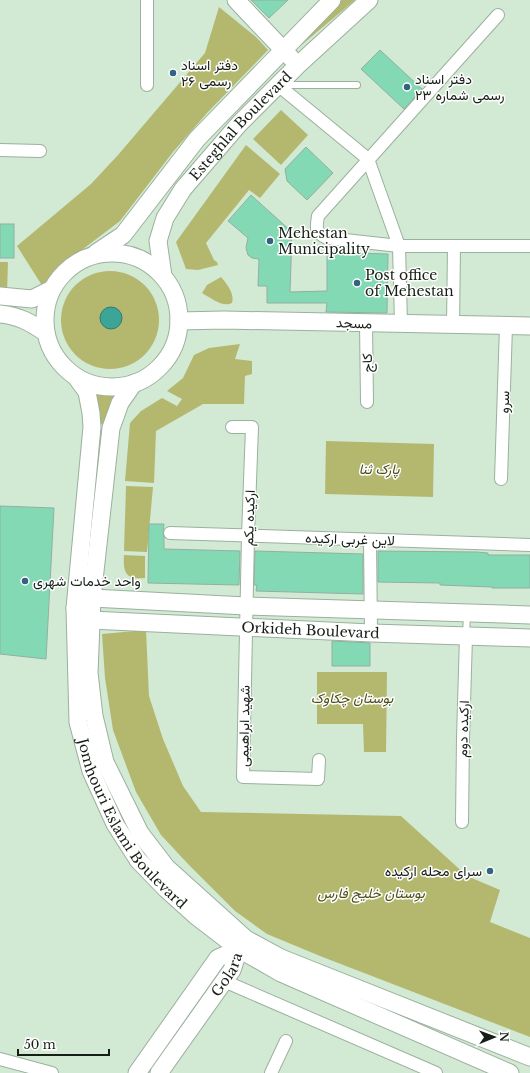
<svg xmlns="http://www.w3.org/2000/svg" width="530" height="1073" font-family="'Libre Baskerville',Vazirmatn,serif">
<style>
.green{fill:#b4b86f}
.water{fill:#3da598;stroke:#317c71}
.building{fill:#84d9b5;stroke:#92afa2}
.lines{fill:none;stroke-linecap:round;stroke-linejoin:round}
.lane-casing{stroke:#9bb09d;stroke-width:8}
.street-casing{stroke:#9bb09d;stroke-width:14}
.secondary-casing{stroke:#9bb09d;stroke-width:19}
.lane{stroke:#fff;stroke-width:6}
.street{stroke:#fff;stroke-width:12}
.secondary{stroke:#fff;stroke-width:17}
.poi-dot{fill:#326381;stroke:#fff;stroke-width:1.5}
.labels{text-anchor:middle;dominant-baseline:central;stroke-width:3;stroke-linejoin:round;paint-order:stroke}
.poi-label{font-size:14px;fill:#161e16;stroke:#fff;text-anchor:start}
.street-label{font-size:14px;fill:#161e16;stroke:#fff}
.park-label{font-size:14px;font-style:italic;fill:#4d4f18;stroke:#fff}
</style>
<rect width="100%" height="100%" fill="#d2e9d4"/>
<!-- green -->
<g class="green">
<polygon points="341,0 355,0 292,53"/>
<polygon points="219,7 256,37 268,50 207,113 173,152 120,221 70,259 43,287 17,246 91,184 118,155 205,53"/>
<polygon points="281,110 308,135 281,165 253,139"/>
<polygon points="246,145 280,174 260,198 249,190 206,243 214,260 217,262 218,265 198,270 186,269 176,242"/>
<polygon points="0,262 8,262 7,293 0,292"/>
<circle cx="110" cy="320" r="49"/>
<path d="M221 277C227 284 235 294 232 303 223 308 211 298 202 293L207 285Z"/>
<polygon points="240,344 235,359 252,361 252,374 245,376 244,404 203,404 156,431 154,483 125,481 130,423 141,411 162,398 177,406 182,399 167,391 183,378 194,355 209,348"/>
<polygon points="94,391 118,392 106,424 98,424"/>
<polygon points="326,441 434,444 433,497 325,494"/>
<polygon points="126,486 153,487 147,552 124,551"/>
<path d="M124 555 145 556V578C125 580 123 572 124 555Z"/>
<polygon points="146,630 149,696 163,739 183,786 201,812 401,816 467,876 500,890 490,922 530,938 530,1037 320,956 267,934 235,911 189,865 161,835 136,792 113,730 105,678 102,634"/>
<polygon points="317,672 387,672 386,752 364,752 363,724 317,724"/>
</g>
<!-- water -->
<circle class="water" cx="111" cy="318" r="11"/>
<!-- building -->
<g class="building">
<polygon points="251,0 288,0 269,18"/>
<polygon points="380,50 422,89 404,109 361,69"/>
<polygon points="306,147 333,173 307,200 287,181 285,169"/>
<polygon points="251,195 292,232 290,292 327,291 327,252 388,254 387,313 326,312 327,303 267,303 267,286 258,286 259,259 252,258 248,255 246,248 248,238 228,221"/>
<rect x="0" y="224" width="14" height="34"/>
<polygon points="0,506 54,508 46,659 0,654"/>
<polygon points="149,524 164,524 163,533 164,537 164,549 240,551 239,585 148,583"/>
<polygon points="255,551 363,554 363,594 256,591 257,585 254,585"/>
<polygon points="378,551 477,552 488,553 488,555 530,555 530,588 492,588 492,587 440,585 440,583 378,582"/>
<polygon points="332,641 370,643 370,666 332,666"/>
</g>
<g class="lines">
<!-- lane casing -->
<g class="lane-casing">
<g id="lane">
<polyline points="282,85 357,85"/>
<polyline points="466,635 467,614"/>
</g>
</g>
<!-- street casing -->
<g class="street-casing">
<g id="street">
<path d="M498 15 318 216C316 228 315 233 327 238L399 246H529"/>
<polyline points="147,85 147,0"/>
<polyline points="278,85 368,159 399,246 401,324"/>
<polyline points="0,150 40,151"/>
<polyline points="366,323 367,402"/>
<polyline points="453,326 454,246"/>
<polyline points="232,427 252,427 248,536 243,777 318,779 319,760"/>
<polyline points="501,479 506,326"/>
<polyline points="170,533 530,545"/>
<polyline points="370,540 371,633"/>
<polyline points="462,822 463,738 466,636"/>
<polyline points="224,981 436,1073"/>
<polyline points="0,1059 52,1073"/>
<polyline points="271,1073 286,1041"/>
</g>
</g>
<!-- secondary casing -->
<g class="secondary-casing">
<g id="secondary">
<polyline points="236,0 291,58"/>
<polyline points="96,253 123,235 197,139 332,0"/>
<circle cx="112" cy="320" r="67"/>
<path id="s1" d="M163 276 158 241 165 218 183 189 239 124 298 65 369 0"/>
<polyline points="0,296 32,299 52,289"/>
<path d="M0 314C19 316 30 322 46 333"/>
<polyline points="179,321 224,320 530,326"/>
<path id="s2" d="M76 377 87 392 91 413 92 427 75 608 78 722 91 771 115 824 138 860 166 889 196 916 239 949 281 973 510 1073"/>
<polyline points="134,383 120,403 111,428 92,598 89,673 94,716 105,762 140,833 166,867 246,939 281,958 530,1057"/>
<path id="s3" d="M530 615 246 606 92 598 75 608 90 620 371 633 530 638"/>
<polyline points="137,1073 218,958 239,949"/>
<path id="s4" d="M159 1073 232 970 239 949 243 943"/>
</g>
</g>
<!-- lane -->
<use href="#lane" class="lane"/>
<!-- street -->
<use href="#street" class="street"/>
<!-- secondary -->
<use href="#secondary" class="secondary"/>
</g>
<!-- markers -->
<g class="poi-dot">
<circle cx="173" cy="73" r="4"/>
<circle cx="407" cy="87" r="4"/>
<circle cx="270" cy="241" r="4"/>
<circle cx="357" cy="283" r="4"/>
<circle cx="25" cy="581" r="4"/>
<circle cx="490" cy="871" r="4"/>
</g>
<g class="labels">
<!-- poi labels -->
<g class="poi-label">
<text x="181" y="65">دفتر اسناد<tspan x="181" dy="16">رسمی ۲۶</tspan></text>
<text x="415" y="79">دفتر اسناد<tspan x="415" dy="16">رسمی شماره ۲۳</tspan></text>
<text x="278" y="233">Mehestan<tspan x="278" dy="16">Municipality</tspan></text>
<text x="365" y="275">Post office<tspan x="365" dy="16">of Mehestan</tspan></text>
<text x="33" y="581">واحد خدمات شهری</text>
<text x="482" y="871" text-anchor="end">سرای محله ارکیده</text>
</g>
<!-- street labels -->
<g class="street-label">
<text stroke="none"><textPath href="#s1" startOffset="179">Esteghlal Boulevard</textPath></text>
<text transform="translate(354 323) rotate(2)">مسجد</text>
<text transform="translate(367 363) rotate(-91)">کاج</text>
<text transform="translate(504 402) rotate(-88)">سرو</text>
<text transform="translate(249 518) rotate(-88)">ارکیده یکم</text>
<text transform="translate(350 539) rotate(2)">لاین غربی ارکیده</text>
<text stroke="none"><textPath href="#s3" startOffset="698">Orkideh Boulevard</textPath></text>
<text transform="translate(244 726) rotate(-89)">شهید ابراهیمی</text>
<text transform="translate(463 729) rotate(-88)">ارکیده دوم</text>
<text stroke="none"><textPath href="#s2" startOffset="467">Jomhouri Eslami Boulevard</textPath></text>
<text stroke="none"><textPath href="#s4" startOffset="120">Golara</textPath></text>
</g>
<!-- park labels -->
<g class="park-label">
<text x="379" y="469">پارک ثنا</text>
<text x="352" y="698">بوستان چکاوک</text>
<text x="371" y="893">بوستان خلیج فارس</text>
</g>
</g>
<!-- north arrow -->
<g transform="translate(494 1037) rotate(89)" stroke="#ffffff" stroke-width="3" paint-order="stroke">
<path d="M0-3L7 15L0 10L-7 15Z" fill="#161e16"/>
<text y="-6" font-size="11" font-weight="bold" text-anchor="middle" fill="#161e16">N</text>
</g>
<!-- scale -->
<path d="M18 1049v6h91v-6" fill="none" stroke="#161e16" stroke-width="2"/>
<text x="24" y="1049" font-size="12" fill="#161e16" stroke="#ffffff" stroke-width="3" paint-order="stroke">50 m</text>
</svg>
